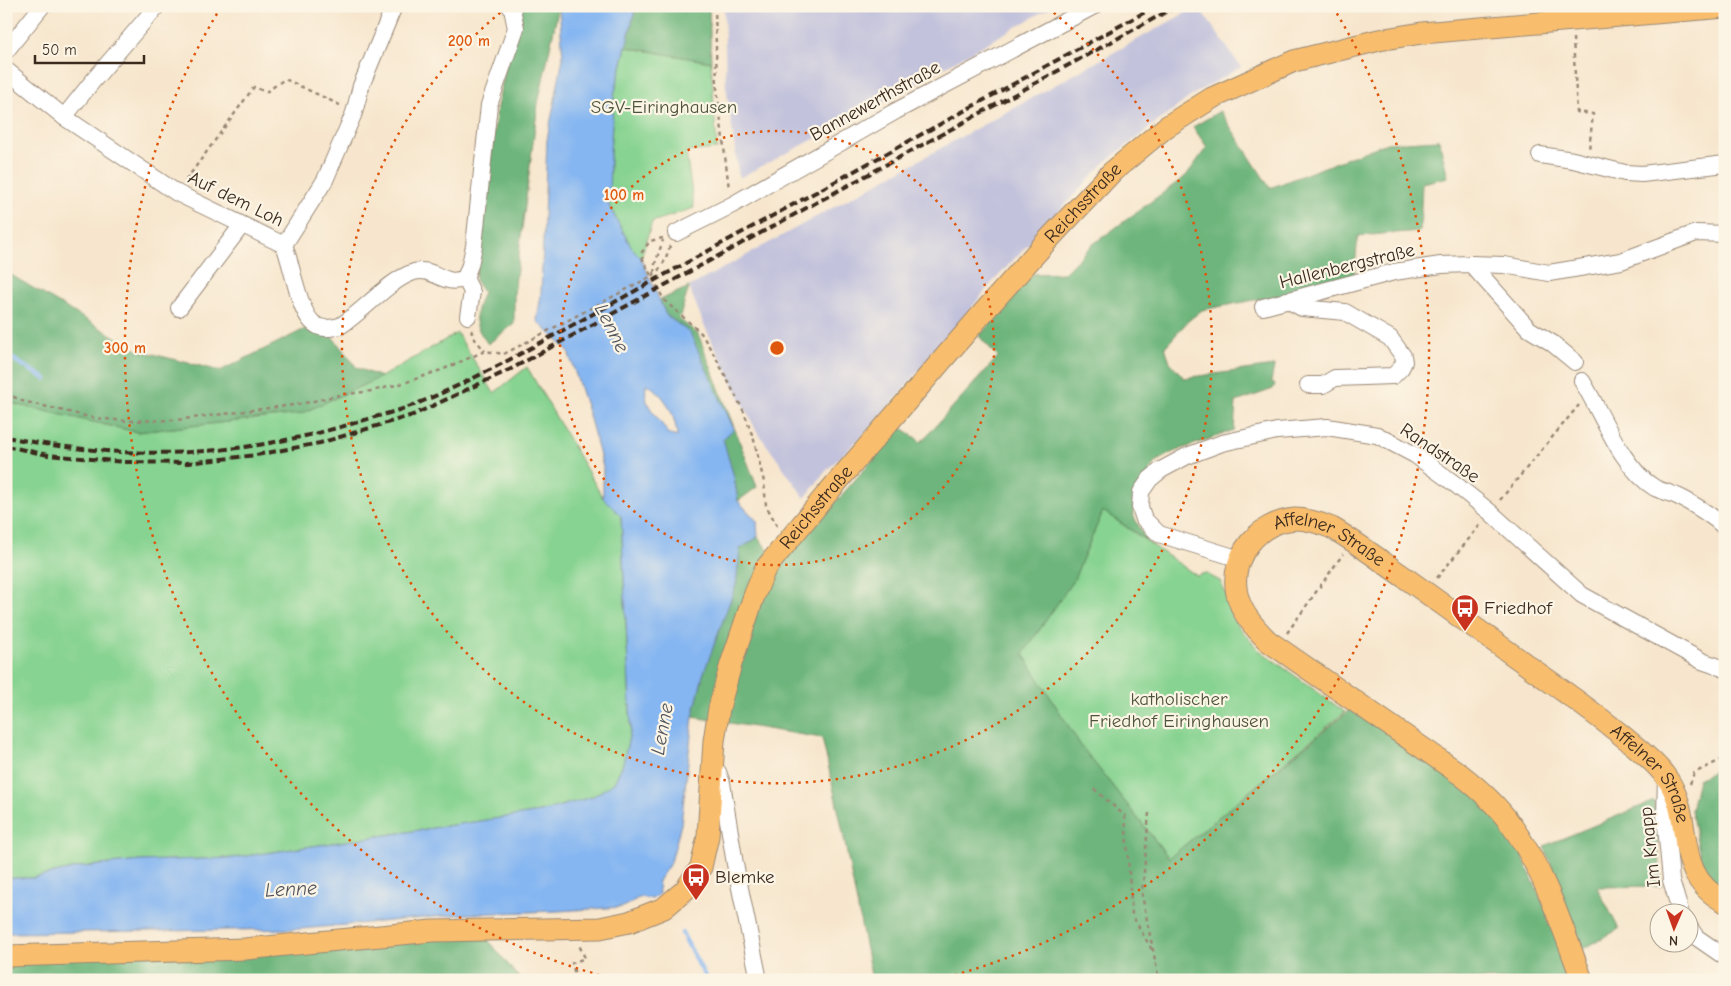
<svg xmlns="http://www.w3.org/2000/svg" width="1731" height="986" font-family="'Comic Neue',sans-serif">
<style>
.industrial{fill:#c2c2dc}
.green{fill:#87d391;stroke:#617e58}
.forest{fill:#6db57b;stroke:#54704c}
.water{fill:#85b6f1;stroke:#607088;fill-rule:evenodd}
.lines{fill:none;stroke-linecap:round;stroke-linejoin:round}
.stream{stroke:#85b6f1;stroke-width:4.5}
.minor-casing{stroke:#998876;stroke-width:18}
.major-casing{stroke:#998876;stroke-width:23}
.path{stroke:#998876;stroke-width:2.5;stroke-dasharray:4 4;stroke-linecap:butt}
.minor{stroke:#fff;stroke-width:16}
.major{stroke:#f9be6d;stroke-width:21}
.rail{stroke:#3b2a1e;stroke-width:4;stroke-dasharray:8 4;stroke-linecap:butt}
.path-bridge{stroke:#998876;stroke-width:2.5;stroke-dasharray:4 4;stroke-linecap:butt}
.ring{fill:none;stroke:#df570d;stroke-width:2.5;stroke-dasharray:2.5 5}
.labels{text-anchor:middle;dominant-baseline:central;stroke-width:4.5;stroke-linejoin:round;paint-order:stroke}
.street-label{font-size:19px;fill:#3b2a1e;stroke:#fcf5e5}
.park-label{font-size:19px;fill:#4e543b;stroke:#fcf5e5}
.poi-label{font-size:19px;fill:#3b2a1e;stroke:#fcf5e5;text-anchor:start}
.water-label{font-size:20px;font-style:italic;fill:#51545d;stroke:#fcf5e5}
.centre{fill:#df570d;stroke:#fcf5e5;stroke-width:2.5}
.ring-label{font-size:15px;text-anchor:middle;font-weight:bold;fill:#df570d;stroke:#fcf5e5;stroke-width:4.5;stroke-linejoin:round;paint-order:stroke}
</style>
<rect width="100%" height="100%" fill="#fcf5e5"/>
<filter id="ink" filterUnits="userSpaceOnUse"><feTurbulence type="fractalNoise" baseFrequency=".02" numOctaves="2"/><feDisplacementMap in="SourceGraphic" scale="10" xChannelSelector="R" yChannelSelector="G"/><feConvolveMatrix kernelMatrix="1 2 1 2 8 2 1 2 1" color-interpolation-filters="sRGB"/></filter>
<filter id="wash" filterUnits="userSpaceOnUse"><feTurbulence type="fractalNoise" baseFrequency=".0096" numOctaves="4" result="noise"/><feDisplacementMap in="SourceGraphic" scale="20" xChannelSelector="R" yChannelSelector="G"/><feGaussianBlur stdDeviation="1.12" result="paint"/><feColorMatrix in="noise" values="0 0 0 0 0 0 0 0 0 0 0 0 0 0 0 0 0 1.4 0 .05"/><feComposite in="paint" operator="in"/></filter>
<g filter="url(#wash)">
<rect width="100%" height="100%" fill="#f7e6cd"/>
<!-- industrial -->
<g class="industrial">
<polygon points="724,6 1053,6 851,120 739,178 726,86"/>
<polygon points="1198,6 1241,67 1195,93 1104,163 990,285 879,419 825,472 805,498 756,430 704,325 689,287"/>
</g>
<!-- green -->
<g class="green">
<polygon points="626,47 711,62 717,149 686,152 694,208 652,222 641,258 632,248 609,206 610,152 614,95"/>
<polygon points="457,333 494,393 527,367 603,498 621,516 631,728 623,764 614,783 592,797 540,812 233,858 140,861 81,867 33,878 6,878 6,402 137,432 300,414 381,377"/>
<polygon points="1103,511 1197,576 1205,573 1220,581 1225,592 1233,620 1258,649 1345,712 1169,858 1081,746 1023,654 1074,579"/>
</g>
<!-- forest -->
<g class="forest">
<path d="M519 6H559L538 103 514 293V324L488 344C471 321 474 317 483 292L475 280 497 107Z"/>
<polygon points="636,6 709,6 711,62 626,47"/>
<polygon points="1220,111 1270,188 1387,143 1439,140 1448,177 1422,183 1420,231 1358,236 1354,277 1264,300 1259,299 1202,310 1188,321 1165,347 1170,362 1184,378 1274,366 1271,382 1275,384 1273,389 1236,402 1234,430 1173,452 1155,462 1133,502 1133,515 1146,540 1103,511 1074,579 1023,654 1081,746 1169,858 1352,708 1477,796 1519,848 1576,980 872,980 840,818 822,738 693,717 703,675 736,585 740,549 758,537 780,566 901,427 921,442 998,357 979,336 1033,274 1064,273 1092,245 1186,176 1207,147 1193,127"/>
<polygon points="6,272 137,350 220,371 305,329 331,335 357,368 381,377 300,414 137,432 6,402"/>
<polygon points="689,287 679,319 698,334 757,487 738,501 734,477 690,333 666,315 660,300"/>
<polygon points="1725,766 1725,893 1707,879 1700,856 1691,810 1698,779"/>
<polygon points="1654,801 1662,886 1597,887 1619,929 1583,949 1544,846"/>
<polygon points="485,936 521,980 6,980 6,959"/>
</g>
<!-- water -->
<path class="water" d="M559 6H636L614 95 610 152 609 206 632 248 641 258 666 315 690 333 734 429 723 439 734 477 738 501 757 521 758 537 740 549 736 585 703 675 693 717 681 824 671 862 658 881 659 894 652 899 640 897 623 907 558 911 467 914 301 929 6 933V878H33L81 867 140 861 233 858 540 812 592 797 614 783 623 764 631 728 621 516 603 498V467L589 415 568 351 537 321 541 294 547 140 563 58ZM646 384C665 393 676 416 677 437L668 434C662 421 648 410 646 397 645 393 646 388 646 384Z"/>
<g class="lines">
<!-- stream -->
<g class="stream">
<polyline points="6,355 46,379"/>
<polyline points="682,933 707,980"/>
</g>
</g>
</g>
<g filter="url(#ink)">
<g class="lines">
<!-- minor casing -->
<g class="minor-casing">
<g id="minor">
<polyline points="6,51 42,6"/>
<polyline points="6,70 64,117 177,193 284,245"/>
<polyline points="64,117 92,82 157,6"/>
<polyline points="1540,155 1573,160 1625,173 1642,174 1725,164"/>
<polyline points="676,233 732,205 896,111 1094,6"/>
<path d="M284 245C292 263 299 316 316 325 323 330 332 328 340 326 363 312 389 280 414 272 434 266 444 288 465 278L470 265 474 246 489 105 516 28 512 9 510 6"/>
<polyline points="284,245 325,180 354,113 361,86 394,6"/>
<polyline points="1471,264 1529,329 1552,343 1575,362"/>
<polyline points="465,278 472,292 468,316"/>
<polyline points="1287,300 1302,308 1345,312 1390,338 1403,356 1404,362 1401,368 1393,376 1335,378 1323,385 1308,385"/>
<polyline points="1263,307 1394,272 1441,265 1471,264 1504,265 1549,273 1621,261 1696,233 1725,234"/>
<polyline points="179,308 242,225"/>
<path d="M1582 381C1602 413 1622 469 1655 488 1662 491 1670 493 1677 496 1690 502 1715 517 1725 528"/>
<polyline points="1240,559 1159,534 1144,519 1140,507 1141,492 1150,479 1161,470 1187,456 1222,443 1277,431 1327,427 1377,435 1415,455 1455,484 1490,512 1582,595 1702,661 1725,669"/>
<polyline points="713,768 718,772 722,783 735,864 759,980"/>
<polyline points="1666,776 1665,816 1671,880 1681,914"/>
<polyline points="1688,925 1696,937 1725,957"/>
</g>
</g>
<!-- major casing -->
<g class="major-casing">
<g id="major">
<path id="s1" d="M6 956 245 949 432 931 600 928 629 922 664 908 685 890 701 867 708 836 714 741 719 708 731 664 754 596 765 569 825 496 981 315 1046 242 1112 172 1166 127 1212 98 1294 61 1379 40 1422 33 1725 7"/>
<path id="s2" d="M1582 980C1562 926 1544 869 1509 822 1496 804 1478 788 1460 774L1268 641C1255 628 1241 613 1237 594 1229 557 1258 522 1295 519 1308 519 1320 523 1332 528 1358 543 1382 562 1407 579 1446 607 1485 635 1524 663 1560 689 1597 714 1631 743 1643 753 1657 764 1666 777 1697 819 1669 873 1725 902"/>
</g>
</g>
<!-- path -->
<g class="path">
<polyline points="715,6 717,89 729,189"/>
<polyline points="1573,38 1577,112 1593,114 1589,150"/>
<polyline points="186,180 254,87 266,92 285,79 342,106"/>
<polyline points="663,238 650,241 642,252 643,260 664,300 701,333 716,358 744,412 754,440 764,482 766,505 777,526"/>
<polyline points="654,273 655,264 663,240"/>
<path d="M652 276C663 268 666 258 670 246"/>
<polyline points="471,330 474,338 485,351"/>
<polyline points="6,393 22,401 94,418 127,421 176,420 301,404 339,395 372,391 404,383 444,369 485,351 504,354"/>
<polyline points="1500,500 1579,405"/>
<polyline points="1437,578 1481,524"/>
<polyline points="1287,633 1343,554"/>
<polyline points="1690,784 1694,773 1725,758"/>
<polyline points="1094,789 1125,816 1132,915 1152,950"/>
<polyline points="1149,813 1142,895 1159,980"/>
<polyline points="574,980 575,975 572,963 585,958 579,945"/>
</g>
<!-- minor -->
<use href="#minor" class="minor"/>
<!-- major -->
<use href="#major" class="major"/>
<!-- rail -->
<g class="rail">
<path d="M6 437C130 462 240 458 361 421 377 416 395 412 411 406 444 393 476 377 507 361L1156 6"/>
<polyline points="6,446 48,455 125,462 188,463 256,455 320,443 413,415 511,369 1177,6"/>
</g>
<!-- path-bridge -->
<polyline class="path-bridge" points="504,354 652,276"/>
</g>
</g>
<!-- distance rings -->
<g class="ring">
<circle cx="777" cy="348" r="217"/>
<path d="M1048 8A435 435 0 1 1 506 8"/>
<path d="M614 979A652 652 0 0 1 221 7M1333 7A652 652 0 0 1 940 979"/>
</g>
<!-- icons -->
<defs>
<g id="bus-pin" transform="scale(1.4375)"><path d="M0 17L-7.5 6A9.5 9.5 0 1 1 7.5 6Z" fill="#c8321e" stroke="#fcf5e5"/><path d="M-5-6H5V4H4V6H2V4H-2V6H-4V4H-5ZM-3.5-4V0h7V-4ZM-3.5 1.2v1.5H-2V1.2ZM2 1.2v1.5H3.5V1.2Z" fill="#fff"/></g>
</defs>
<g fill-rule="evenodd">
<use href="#bus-pin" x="1465" y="608"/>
<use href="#bus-pin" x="696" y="877"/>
</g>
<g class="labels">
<!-- street labels -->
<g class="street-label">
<text transform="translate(875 101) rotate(-29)">Bannewerthstraße</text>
<text transform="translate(236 199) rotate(26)">Auf dem Loh</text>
<text stroke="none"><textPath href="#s1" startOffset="1510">Reichsstraße</textPath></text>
<text transform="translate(1347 266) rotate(-14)">Hallenbergstraße</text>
<text transform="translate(1440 453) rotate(34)">Randstraße</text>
<text stroke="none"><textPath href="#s1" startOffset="1105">Reichsstraße</textPath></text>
<text stroke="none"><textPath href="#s2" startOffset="680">Affelner Straße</textPath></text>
<text stroke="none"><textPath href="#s2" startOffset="1085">Affelner Straße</textPath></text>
<text transform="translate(1650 847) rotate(-96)">Im Knapp</text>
</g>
<!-- park labels -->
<g class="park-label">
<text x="664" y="107">SGV-Eiringhausen</text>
<text x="1179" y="699">katholischer<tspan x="1179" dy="22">Friedhof Eiringhausen</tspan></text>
</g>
<!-- poi labels -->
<g class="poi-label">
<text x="1484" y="608">Friedhof</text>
<text x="715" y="877">Blemke</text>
</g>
<!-- water labels -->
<g class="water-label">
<text transform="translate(612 328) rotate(63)">Lenne</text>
<text transform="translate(662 729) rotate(-80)">Lenne</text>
<text transform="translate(291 889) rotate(-3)">Lenne</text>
</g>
</g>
<circle cx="777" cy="348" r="8" class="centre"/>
<g class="ring-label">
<text x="469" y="46">200 m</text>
<text x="624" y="200">100 m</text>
<text x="125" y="353">300 m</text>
</g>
<!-- margin -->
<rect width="1731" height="986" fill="none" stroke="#fcf5e5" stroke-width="25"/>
<!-- north arrow -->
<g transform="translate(1674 928) rotate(182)"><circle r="24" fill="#fcf5e5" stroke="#afa495"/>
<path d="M0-4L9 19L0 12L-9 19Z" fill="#c8321e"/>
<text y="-8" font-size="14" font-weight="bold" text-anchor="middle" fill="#3b2a1e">N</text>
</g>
<!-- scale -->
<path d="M35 55v8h109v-8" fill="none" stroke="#3b2a1e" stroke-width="2.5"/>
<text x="42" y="55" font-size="15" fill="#3b2a1e" stroke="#fcf5e5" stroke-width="4" paint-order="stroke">50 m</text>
</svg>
